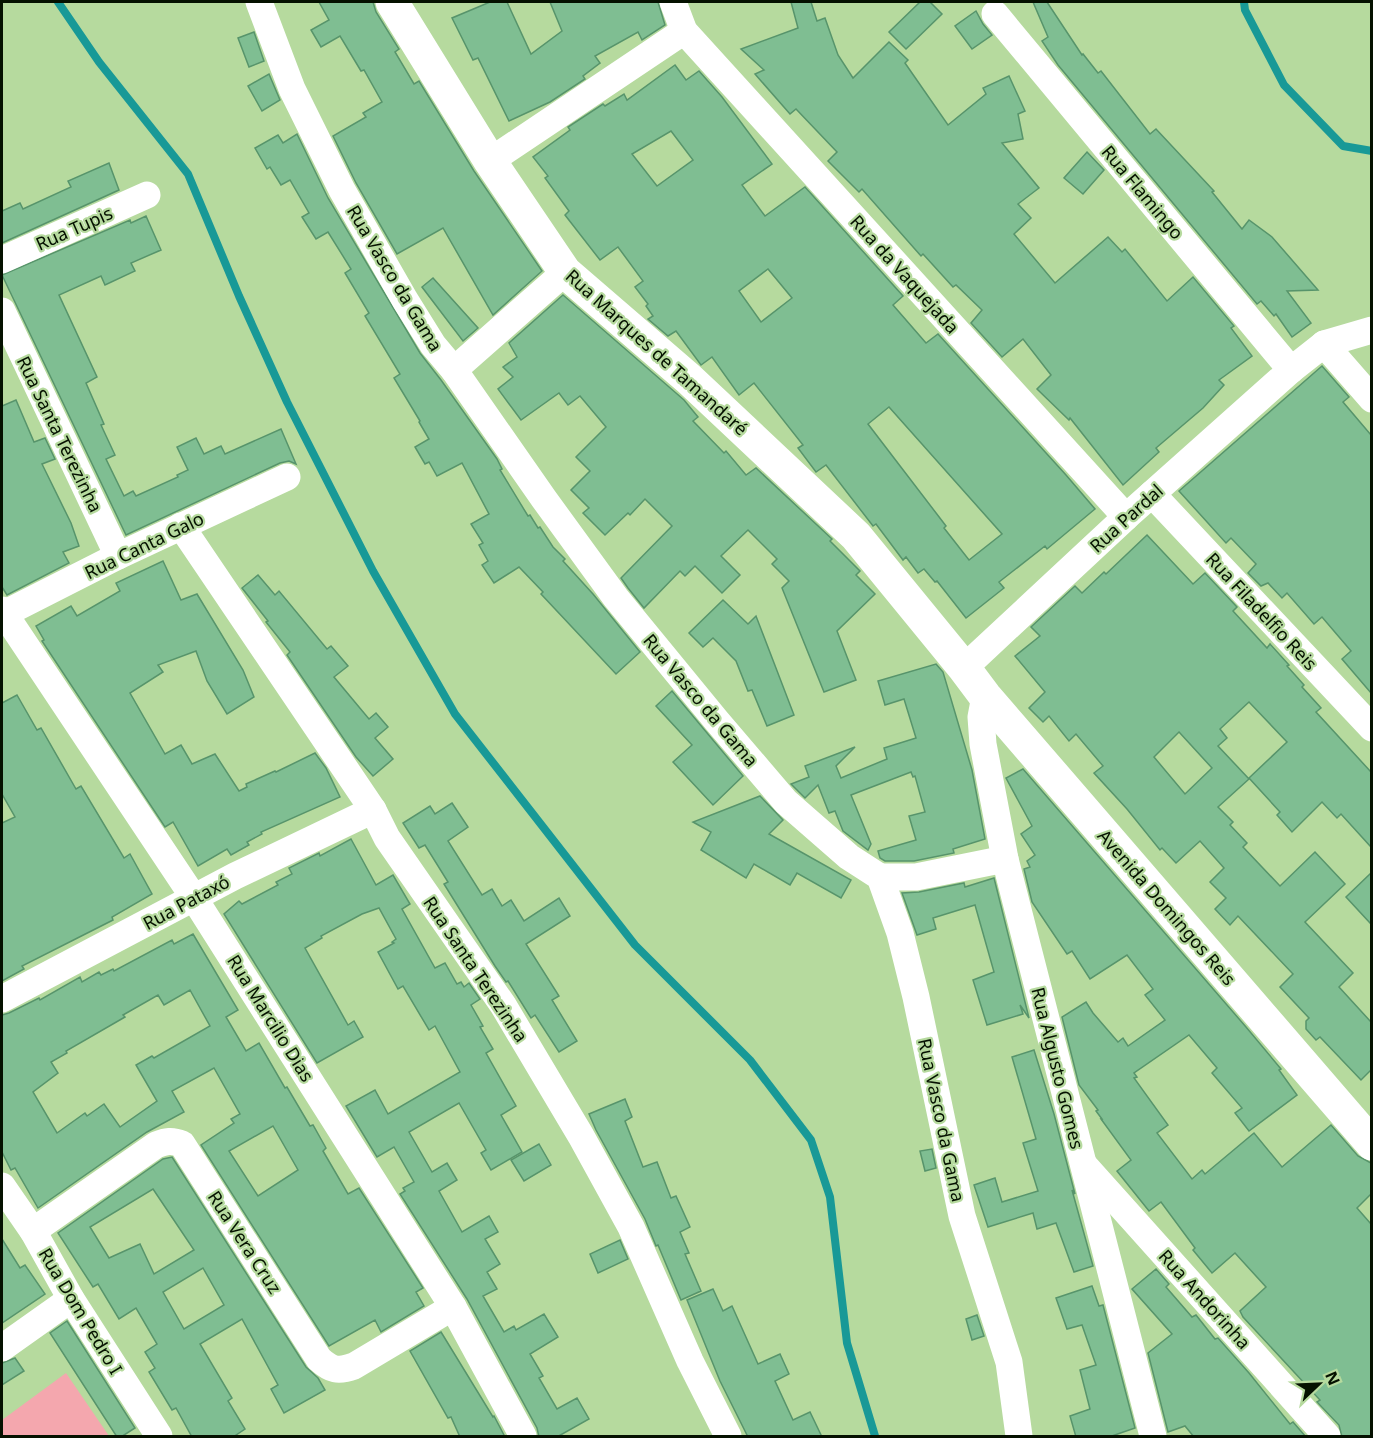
<svg xmlns="http://www.w3.org/2000/svg" width="1373" height="1438" font-family="'Noto Sans',sans-serif">
<style>
.green{fill:#f4a7ae}
.lines{fill:none;stroke-linecap:round;stroke-linejoin:round}
.stream{stroke:#189997;stroke-width:8}
.building{fill:#7fbe92;stroke:#57946b;stroke-width:1.5;fill-rule:evenodd}
.street{stroke:#fff;stroke-width:27}
.secondary{stroke:#fff;stroke-width:33}
.labels{text-anchor:middle;dominant-baseline:central;stroke-width:4.5;stroke-linejoin:round;paint-order:stroke}
.street-label{font-size:18px;fill:#051100;stroke:#b6da9e}
</style>
<rect width="100%" height="100%" fill="#b6da9e"/>
<!-- green -->
<polygon class="green" points="66,1373 109,1436 2,1436 2,1420"/>
<g class="lines">
<!-- stream -->
<g class="stream">
<polyline points="58,2 99,62 188,174 239,296 287,402 373,571 455,714 635,945 750,1060 811,1140 830,1197 847,1343 875,1436"/>
<polyline points="1244,2 1245,10 1284,85 1343,146 1372,151"/>
</g>
</g>
<!-- building -->
<g class="building">
<polygon points="319,2 373,2 376,12 399,49 395,52 414,84 419,81 474,171 542,271 493,315 443,228 397,254 356,183 333,136 366,117 363,113 382,102 364,70 361,71 340,36 321,47 311,30 329,20"/>
<polygon points="490,2 507,2 531,54 562,31 550,2 658,2 665,25 642,40 638,32 595,56 600,63 583,76 585,79 550,102 509,121 478,58 473,60 452,18"/>
<polygon points="791,2 811,2 817,21 825,18 838,55 853,78 889,42 908,60 905,63 948,125 986,94 983,88 1009,76 1025,111 1018,114 1023,139 1002,143 1039,188 1018,204 1031,218 1014,234 1055,283 1108,237 1122,252 1125,249 1167,301 1193,277 1234,326 1231,328 1252,356 1219,380 1224,385 1203,408 1156,448 1159,452 1123,485 1070,418 1069,420 1037,389 1051,375 1023,339 1002,357 971,323 982,310 956,285 953,287 923,254 921,256 862,189 859,192 828,161 837,152 796,109 790,114 755,74 764,70 741,49 798,28"/>
<polygon points="920,2 930,2 942,14 906,49 889,32"/>
<polygon points="1033,2 1047,2 1082,55 1083,54 1098,73 1101,71 1150,134 1156,129 1214,191 1212,192 1242,229 1249,220 1272,237 1318,290 1287,291 1311,323 1292,337 1276,314 1274,316 1261,301 1257,304 1058,65 1042,41 1048,37"/>
<polygon points="976,11 983,24 992,35 972,49 955,26"/>
<polygon points="254,32 264,61 249,67 238,38"/>
<path d="M675 65 686 80 699 71 722 97 772 164 742 185 765 216 805 187 903 296 893 305 926 343 938 334 1066 475 1095 509 1047 549 1045 546 999 582 1004 588 966 618 937 581 935 582 924 569 918 573 906 557 903 560 876 524 873 526 826 465 816 472 798 448 803 445 754 383 739 395 712 357 701 365 676 331 668 336 648 319 653 316 646 306 648 304 635 287 643 281 618 247 600 260 565 215 569 211 545 178 548 176 533 157 570 130 568 127 603 104 605 106 624 94 627 100ZM671 131 693 160 657 186 632 154ZM768 269 792 298 761 322 739 291ZM889 407 1002 534 969 560 944 528 946 526 868 424Z"/>
<polygon points="269,74 280,100 262,111 248,86"/>
<polygon points="297,134 328,198 420,353 441,380 497,459 502,469 500,470 528,516 530,515 538,528 540,527 553,547 565,559 563,561 593,594 640,652 616,674 541,594 543,592 519,567 494,583 482,565 488,561 479,545 483,543 471,524 489,514 462,463 437,476 429,462 425,464 415,447 429,439 419,422 420,421 394,378 400,374 365,316 369,313 345,273 351,269 328,232 316,239 302,217 309,213 290,180 281,185 270,167 267,169 255,148 278,135 283,143"/>
<polygon points="1087,152 1104,170 1083,194 1064,178"/>
<polygon points="109,163 119,190 2,243 2,211 20,203 23,209 71,187 68,181"/>
<polygon points="146,216 161,250 131,263 135,271 105,285 101,276 59,295 97,377 86,383 104,424 101,425 115,455 106,459 124,496 133,491 136,496 178,477 177,475 188,470 177,447 196,438 204,454 221,446 225,454 281,429 296,464 289,461 280,463 126,535 2,275 130,220 131,223"/>
<polygon points="433,278 478,328 463,341 422,287"/>
<polygon points="563,295 684,400 698,417 693,421 724,453 726,451 746,475 756,468 832,539 830,541 860,571 856,575 875,594 837,631 856,680 824,692 782,588 789,581 772,564 777,559 748,530 721,556 740,575 722,593 695,566 685,576 680,571 644,608 628,588 621,578 672,526 645,499 630,515 628,513 605,535 583,513 589,508 571,490 590,471 576,457 606,427 580,396 568,405 559,393 521,420 498,389 513,377 503,367 517,357 509,343"/>
<polygon points="1322,366 1349,397 1343,402 1371,435 1371,693 1342,659 1351,651 1322,617 1314,624 1287,593 1282,598 1268,583 1261,586 1248,573 1256,564 1231,538 1226,543 1179,491"/>
<polygon points="16,400 34,442 45,438 55,459 42,464 71,523 79,546 63,552 69,563 7,595 2,587 2,406"/>
<path d="M1147 535 1193 584 1205 573 1237 607 1233 611 1267 648 1270 644 1289 665 1287 666 1304 685 1302 687 1321 708 1316 712 1371 772V847L1341 814 1337 818 1322 802 1292 832 1277 815 1280 812 1249 778 1287 742 1249 702 1220 729 1227 738 1218 746 1249 779 1218 807 1233 822 1230 825 1247 843 1243 847 1280 886 1315 852 1345 884 1305 922 1353 973 1339 987 1371 1022V1070L1361 1080 1320 1037 1316 1040 1306 1029V1021L1309 1018 1280 987 1293 974 1238 916 1230 925 1215 909 1226 898 1210 882 1224 868 1200 841 1176 863 1162 848 1160 850 1127 809 1094 773 1103 766 1076 734 1069 741 1049 716 1043 722 1029 708 1045 692 1015 656 1040 636 1031 627 1075 586 1082 593 1104 572 1106 574ZM1179 732 1212 768 1185 794 1154 757Z"/>
<polygon points="163,561 181,600 197,594 243,670 254,697 227,714 207,681 196,651 158,665 163,672 130,693 165,754 181,745 192,764 215,754 239,791 247,787 246,784 275,771 276,772 315,753 326,768 340,797 261,832 262,834 247,842 249,845 231,855 227,849 198,866 173,822 165,827 42,641 44,640 36,626 71,606 77,616 120,591 116,583"/>
<polygon points="258,575 275,595 279,591 327,649 331,646 348,666 334,677 369,719 376,713 388,727 375,738 393,759 373,776 356,757 287,655 290,652 266,622 268,621 242,588"/>
<polygon points="723,600 748,624 756,616 794,715 767,726 752,690 748,691 736,661 713,638 703,647 689,633"/>
<polygon points="936,664 943,672 972,770 985,839 953,849 954,853 914,861 885,861 880,858 878,851 916,840 909,816 925,812 915,776 913,777 911,772 851,795 871,844 868,850 843,831 835,811 829,813 818,785 805,798 791,784 809,777 805,766 855,747 836,766 841,778 887,759 884,748 916,738 904,699 885,705 878,681"/>
<polygon points="672,691 743,776 713,805 673,762 692,745 656,706"/>
<polygon points="17,695 37,730 41,728 76,789 81,786 124,858 130,854 152,894 112,917 113,920 22,966 24,969 2,981 2,823 15,817 2,794 2,703"/>
<polygon points="1023,769 1246,1027 1281,1069 1279,1070 1297,1095 1249,1131 1235,1113 1242,1108 1212,1073 1217,1068 1189,1035 1134,1073 1137,1077 1134,1078 1168,1125 1157,1133 1192,1179 1202,1170 1205,1174 1254,1133 1282,1167 1331,1125 1358,1156 1371,1163 1371,1194 1357,1208 1371,1224 1371,1437 1342,1437 1339,1425 1317,1402 1320,1400 1243,1317 1240,1311 1266,1287 1235,1253 1212,1273 1193,1250 1195,1248 1161,1202 1149,1211 1117,1171 1131,1160 1101,1119 1102,1119 1096,1111 1098,1110 1079,1085 1062,1017 1086,1002 1093,1013 1118,1042 1123,1038 1128,1046 1165,1020 1145,995 1153,989 1127,955 1090,979 1072,951 1067,954 1032,902 1024,869 1030,867 1027,861 1035,855 1021,834 1032,826 1006,778"/>
<polygon points="760,796 783,820 769,834 851,880 841,898 797,873 790,885 754,864 746,878 701,850 711,832 693,822"/>
<polygon points="452,803 468,827 448,841 482,895 492,889 502,906 511,900 524,921 559,898 570,916 526,944 559,996 552,1000 577,1041 559,1052 535,1015 531,1018 508,981 506,982 495,966 444,884 448,882 425,845 419,848 403,823 430,806 435,814"/>
<polygon points="351,839 376,885 393,875 410,904 402,909 435,968 445,963 457,984 461,982 464,987 469,983 480,999 471,1005 483,1026 480,1027 493,1049 486,1053 516,1106 501,1115 522,1152 491,1170 481,1153 486,1150 459,1103 409,1132 432,1172 447,1163 457,1180 439,1191 462,1232 489,1216 498,1232 485,1239 500,1264 487,1272 497,1289 483,1296 504,1332 514,1326 516,1330 544,1314 558,1337 530,1354 543,1376 539,1378 557,1409 577,1398 589,1419 557,1437 539,1437 537,1428 467,1299 400,1194 405,1191 403,1188 414,1182 394,1147 377,1157 346,1106 375,1090 388,1114 460,1072 435,1026 429,1030 403,986 398,989 378,952 394,943 392,942 396,939 379,908 362,914 321,936 322,938 305,948 348,1025 354,1021 363,1037 317,1063 224,914 239,901 242,904 278,885 276,882 292,874 289,868 319,853 320,856"/>
<polygon points="1371,873 1371,924 1346,897"/>
<polygon points="994,878 1029,1018 1020,1005 1023,1014 987,1025 973,980 994,972 975,905 933,918 936,929 917,935 902,893 919,892 964,883 965,887"/>
<path d="M193 934 238 1010 226 1017 246 1051 259 1043 285 1088 287 1087 310 1126 313 1125 326 1148 323 1151 348 1194 359 1188 423 1288 416 1292 424 1306 381 1332 375 1320 329 1346 201 1145 234 1123 231 1119 240 1114 214 1068 172 1091 184 1112 147 1132 38 1208 15 1168 11 1170 2 1152V1015L9 1013 39 998 40 1000 80 977 82 982 99 972 101 975 113 969 114 971 172 940 174 944ZM190 990 210 1026 154 1058 152 1056 136 1065 157 1101 120 1127 104 1104 87 1116 85 1113 57 1133 33 1092 58 1073 51 1062 67 1053 66 1051 125 1017 123 1015 158 995 164 1005ZM273 1126 298 1170 258 1196 229 1151Z"/>
<polygon points="1034,1050 1054,1114 1075,1194 1072,1190 1093,1266 1074,1272 1056,1223 1037,1229 1033,1213 988,1227 974,1185 995,1178 1002,1202 1038,1191 1023,1143 1036,1139 1012,1057"/>
<polygon points="625,1099 632,1117 625,1121 643,1167 657,1162 671,1198 676,1196 690,1227 680,1232 689,1253 685,1254 701,1291 681,1300 658,1245 656,1246 645,1219 596,1130 589,1114"/>
<polygon points="539,1144 551,1165 524,1181 511,1160"/>
<polygon points="932,1149 936,1168 925,1171 920,1151"/>
<path d="M172 1157 306 1367 318 1378 325 1390 284 1413 271 1389 278 1385 242 1319 200 1344 232 1398 228 1401 245 1429 233 1437H192L176 1408 172 1410 149 1372 155 1368 145 1352 157 1344 136 1308 119 1319 98 1284 93 1287 58 1233 163 1159ZM153 1189 194 1250 154 1274 140 1244 109 1258 90 1227ZM203 1268 224 1305 184 1329 163 1292Z"/>
<polygon points="2,1239 20,1268 25,1265 45,1294 2,1323"/>
<polygon points="620,1240 628,1259 598,1273 590,1254"/>
<polygon points="1156,1269 1169,1284 1166,1287 1192,1317 1196,1315 1215,1339 1218,1338 1249,1373 1290,1424 1293,1422 1306,1437 1194,1437 1185,1426 1168,1432 1148,1353 1172,1334 1132,1289"/>
<polygon points="1092,1286 1099,1306 1103,1305 1135,1428 1109,1437 1076,1437 1070,1416 1090,1409 1080,1370 1096,1365 1082,1325 1067,1329 1056,1298"/>
<polygon points="713,1289 723,1311 732,1306 758,1364 780,1354 789,1374 775,1381 793,1420 810,1412 822,1437 748,1437 720,1381 687,1300"/>
<polygon points="977,1315 984,1336 972,1340 966,1319"/>
<polygon points="67,1321 135,1428 121,1437 117,1437 50,1333"/>
<polygon points="441,1332 493,1417 494,1416 505,1437 460,1437 451,1417 448,1418 410,1351"/>
<polygon points="15,1358 24,1371 2,1385 2,1363"/>
</g>
<g class="lines">
<!-- street -->
<g class="street">
<polyline points="259,2 292,89 342,190 405,300 433,345 454,370 544,499 616,598 716,720 786,802 849,857 880,877 900,933 916,997 962,1216 1009,1362 1019,1436"/>
<polyline points="673,2 684,31 1126,517"/>
<polyline points="995,14 1291,370"/>
<polyline points="490,161 684,31"/>
<polyline points="2,260 147,195"/>
<polyline points="2,311 118,556"/>
<polyline points="1324,344 1372,399"/>
<polyline points="454,370 565,272"/>
<polyline points="1152,494 1372,728"/>
<polyline points="181,526 373,810 387,838 503,1005 581,1136 631,1227 690,1361 728,1436"/>
<polyline points="2,610 194,898 453,1307 523,1436"/>
<polyline points="2,615 118,556 287,477"/>
<polyline points="964,668 1126,517 1291,370 1324,344 1372,330"/>
<polyline points="985,696 981,717 983,744 1005,859 1153,1436"/>
<polyline points="880,877 916,877 1005,859"/>
<polyline points="2,999 235,876 373,810"/>
<polyline points="1085,1166 1327,1436"/>
<polyline points="2,1186 33,1231 71,1299 159,1436"/>
<path d="M33 1231 156 1145C166 1141 172 1140 182 1144L319 1359C331 1370 338 1372 354 1366L453 1307"/>
<polyline points="2,1348 71,1299"/>
</g>
<!-- secondary -->
<polyline class="secondary" points="392,2 490,161 565,272 689,379 856,536 964,668 985,696 1372,1144"/>
</g>
<g class="labels">
<!-- street labels -->
<g class="street-label">
<text transform="translate(1143 192) rotate(50)">Rua Flamingo</text>
<text transform="translate(74 228) rotate(-24)">Rua Tupis</text>
<text transform="translate(905 274) rotate(48)">Rua da Vaquejada</text>
<text transform="translate(395 278) rotate(59)">Rua Vasco da Gama</text>
<text transform="translate(657 352) rotate(42)">Rua Marques de Tamandaré</text>
<text transform="translate(60 434) rotate(64)">Rua Santa Terezinha</text>
<text transform="translate(1126 518) rotate(-42)">Rua Pardal</text>
<text transform="translate(144 545) rotate(-26)">Rua Canta Galo</text>
<text transform="translate(1262 611) rotate(47)">Rua Filadelfio Reis</text>
<text transform="translate(701 700) rotate(50)">Rua Vasco da Gama</text>
<text transform="translate(186 902) rotate(-28)">Rua Pataxó</text>
<text transform="translate(1167 907) rotate(49)">Avenida Domingos Reis</text>
<text transform="translate(476 969) rotate(56)">Rua Santa Terezinha</text>
<text transform="translate(271 1018) rotate(58)">Rua Marcilio Dias</text>
<text transform="translate(1058 1068) rotate(76)">Rua Algusto Gomes</text>
<text transform="translate(942 1120) rotate(78)">Rua Vasco da Gama</text>
<text transform="translate(245 1242) rotate(57)">Rua Vera Cruz</text>
<text transform="translate(1205 1299) rotate(48)">Rua Andorinha</text>
<text transform="translate(81 1311) rotate(59)">Rua Dom Pedro I</text>
</g>
</g>
<!-- border -->
<rect width="1373" height="1438" fill="none" stroke="#051100" stroke-width="6"/>
<!-- north arrow -->
<g transform="translate(1319 1384) rotate(67)" stroke="#b6da9e" stroke-width="4.5" paint-order="stroke">
<path d="M0-4.5L10 22L0 15L-10 22Z" fill="#051100"/>
<text y="-9" font-size="16" font-weight="bold" text-anchor="middle" fill="#051100">N</text>
</g>
</svg>
